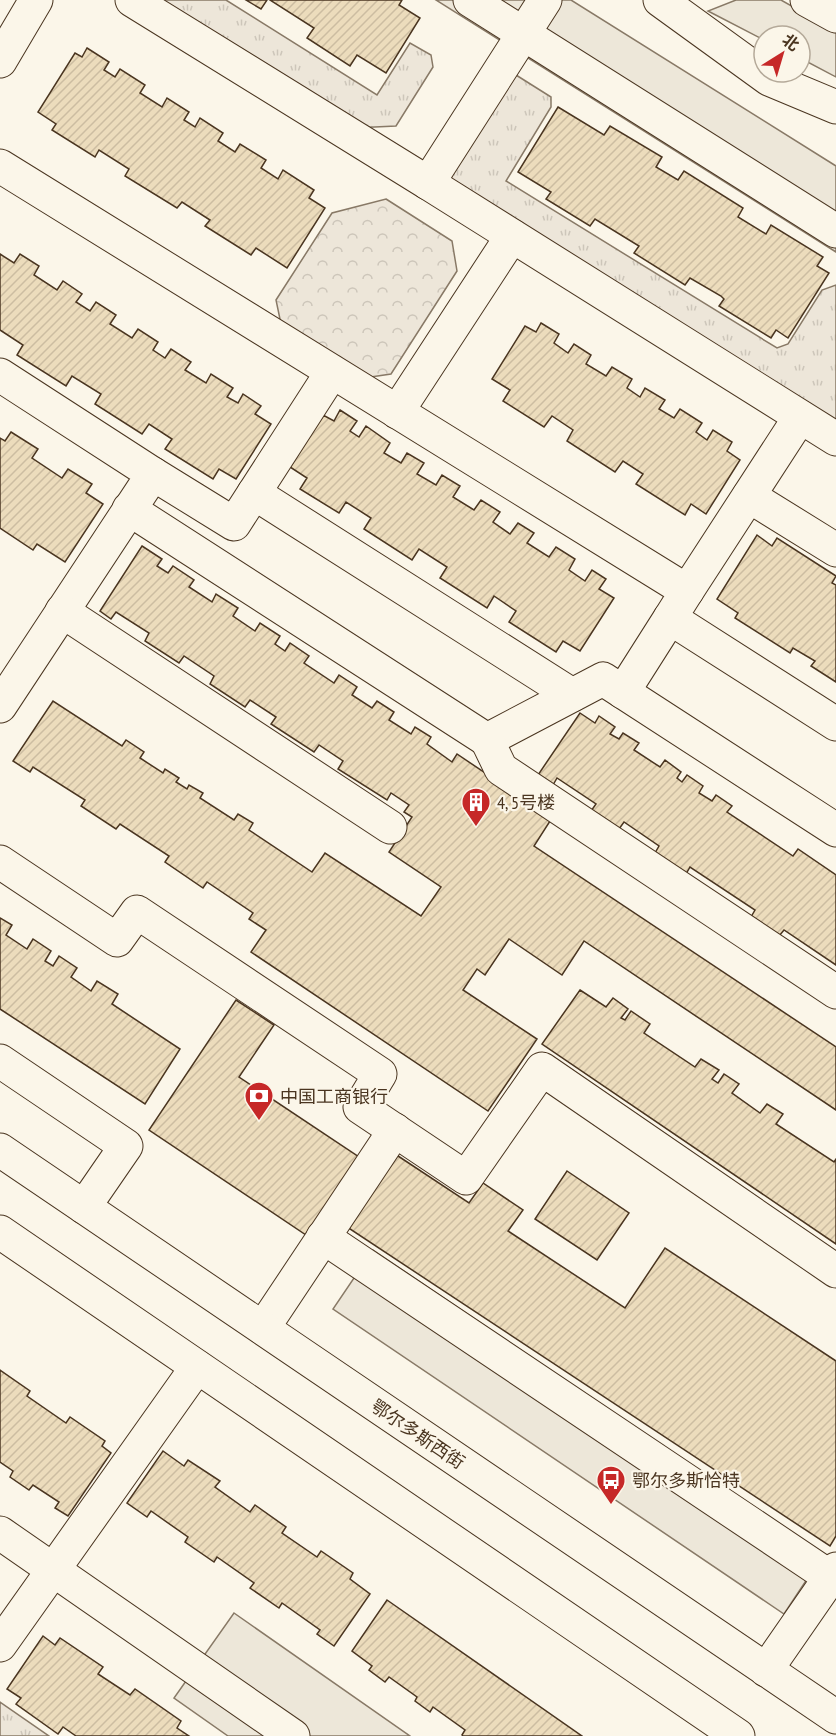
<svg xmlns="http://www.w3.org/2000/svg" width="836" height="1736" font-family="'PT Sans Narrow','Noto Sans SC',sans-serif">
<style>
.grass{fill:url(#grass-tufts);stroke:#887966;stroke-width:1.5}
.forest{fill:url(#forest-crowns);stroke:#887966;stroke-width:1.5}
.parking{fill:#ede7d9;stroke:#887966;stroke-width:1.5}
.building{fill:url(#building-hatch);stroke:#4a3520;stroke-width:1.5}
.lines{fill:none;stroke-linecap:round;stroke-linejoin:round}
.minor-casing{stroke:#4a3520;stroke-width:35}
.major-casing{stroke:#4a3520;stroke-width:35}
.minor{stroke:#fbf6e9;stroke-width:33}
.major{stroke:#fbf6e9;stroke-width:33}
.labels{text-anchor:middle;dominant-baseline:central;stroke-width:4.5;stroke-linejoin:round;paint-order:stroke}
.poi-label{font-size:18px;fill:#4a3520;stroke:#fbf6e9;text-anchor:start}
.street-label{font-size:18px;fill:#4a3520;stroke:#fbf6e9}
</style>
<defs>
<pattern id="grass-tufts" width="24" height="20" patternUnits="userSpaceOnUse" patternTransform="scale(1.5)"><rect width="24" height="20" fill="#ede6d9"/><path d="M3 7l-1-3M5 7V3M7 7l1-3M15 17l-1-3M17 17v-4M19 17l1-3" fill="none" stroke="#cdc6ba"/></pattern>
<pattern id="forest-crowns" width="20" height="18" patternUnits="userSpaceOnUse" patternTransform="scale(1.5)"><rect width="20" height="18" fill="#ede6d9"/><path d="M2 6a3 3 0 1 1 6 0M12 15a3 3 0 1 1 6 0" fill="none" stroke="#cdc6ba"/></pattern>
<pattern id="building-hatch" width="6" height="6" patternUnits="userSpaceOnUse" patternTransform="scale(1.5)"><rect width="6" height="6" fill="#ecdcbc"/><path d="M-1 1l2-2M0 6l6-6M5 7l2-2" fill="none" stroke="#ccbda1"/></pattern>
</defs>
<rect width="100%" height="100%" fill="#fbf6e9"/>
<!-- grass -->
<g class="grass">
<polygon points="147,0 226,0 377,95 410,43 431,55 433,67 396,126 353,128"/>
<polygon points="516,75 551,97 551,107 506,181 777,348 788,344 822,290 836,285 836,430 452,190 447,167"/>
<polygon points="0,1702 49,1736 0,1736"/>
</g>
<!-- forest -->
<polygon class="forest" points="386,199 452,241 457,271 391,374 364,378 281,324 276,300 332,213"/>
<!-- parking -->
<g class="parking">
<polygon points="436,0 571,0 836,166 836,252"/>
<polygon points="736,0 781,0 836,31 836,77 800,58 800,36 764,36 764,40 708,11"/>
<polygon points="373,1250 823,1555 784,1614 333,1309"/>
<polygon points="234,1613 410,1736 228,1736 174,1698"/>
</g>
<!-- building -->
<g class="building">
<polygon points="246,0 267,0 261,9"/>
<polygon points="270,0 402,0 399,5 420,18 386,73 357,55 350,66 307,38 314,28"/>
<polygon points="87,48 109,62 104,70 115,77 120,69 145,85 140,93 162,107 167,98 189,112 184,120 195,127 200,118 223,133 218,141 235,152 240,144 266,160 261,168 278,179 283,170 314,190 309,198 325,208 287,268 256,248 251,255 205,226 210,220 182,202 177,208 125,176 129,169 99,150 95,157 52,130 56,124 38,112 75,53 82,57"/>
<polygon points="558,107 604,135 610,126 662,157 656,167 678,180 684,171 743,208 738,217 766,234 771,225 823,257 817,266 829,273 788,338 776,330 771,338 719,306 724,299 721,296 690,278 685,285 634,253 639,246 595,219 590,226 546,199 551,192 518,172"/>
<polygon points="0,254 14,263 20,254 39,266 34,275 57,290 63,281 82,294 76,302 90,311 96,302 116,315 110,324 132,338 138,329 158,342 153,350 165,358 171,349 191,362 185,370 206,383 211,374 233,388 227,397 238,403 243,394 261,406 255,414 271,424 236,479 219,469 213,479 165,449 172,439 149,424 142,434 95,404 101,394 72,376 66,386 17,355 23,345 0,330"/>
<polygon points="541,323 559,334 554,343 568,353 574,344 591,355 586,364 606,376 612,367 632,379 627,388 640,397 645,388 665,400 659,409 674,418 680,409 702,423 696,432 707,440 713,430 732,442 727,451 740,460 706,514 691,504 685,515 636,484 643,474 623,461 615,472 567,441 573,430 552,416 544,427 503,401 510,390 492,379 525,326 536,332"/>
<polygon points="340,410 357,421 350,431 359,437 366,426 390,443 384,453 401,463 407,453 424,463 417,474 436,485 442,475 460,486 453,497 474,510 481,500 500,512 493,522 510,534 518,523 534,533 527,543 549,557 556,547 575,559 569,570 585,581 592,570 606,579 599,589 614,598 580,651 563,641 556,652 509,622 516,611 494,596 487,608 440,578 447,567 419,549 412,560 364,529 371,518 346,502 339,513 300,489 307,478 290,467 323,415 334,421"/>
<polygon points="11,432 38,449 32,458 62,478 68,469 92,484 86,493 103,504 65,562 37,544 33,550 0,528 0,438 5,441"/>
<polygon points="757,535 772,546 777,538 836,576 832,583 836,585 836,682 811,666 815,661 793,648 790,653 735,618 738,613 717,599"/>
<polygon points="142,546 162,559 157,566 168,573 173,566 194,580 189,587 212,602 216,594 238,608 233,616 255,631 260,623 280,636 275,644 285,651 290,643 309,656 304,663 334,683 339,675 357,687 352,695 372,708 377,701 394,712 389,720 411,734 415,727 431,737 427,744 452,762 457,754 552,818 534,846 836,1047 836,1110 584,941 562,975 509,939 485,975 477,969 463,990 537,1039 488,1111 251,952 266,930 249,919 253,913 207,882 203,888 165,862 169,856 120,824 116,829 81,806 85,800 33,767 30,772 13,761 53,701 122,746 126,740 144,752 140,758 163,773 165,769 179,778 176,782 187,789 189,785 203,793 200,798 234,820 238,814 253,823 249,830 312,872 325,853 421,916 441,887 389,852 412,817 404,812 409,805 391,793 387,800 338,769 343,761 319,745 314,752 271,724 276,717 250,700 245,707 210,684 214,676 184,656 179,663 145,641 149,633 116,612 111,619 100,611"/>
<polygon points="580,713 595,723 599,716 615,727 610,734 619,739 623,733 639,743 634,750 660,767 665,760 681,772 677,778 682,782 687,775 703,786 699,793 712,801 716,795 732,806 727,812 793,856 798,849 836,875 836,965 784,930 779,936 751,917 755,910 690,867 686,874 655,853 659,846 624,822 619,829 591,811 596,804 557,778 553,785 538,775"/>
<polygon points="0,918 12,925 6,935 27,949 33,939 51,951 45,961 53,966 59,956 77,968 71,977 91,991 97,981 118,994 112,1004 180,1049 145,1104 0,1009"/>
<polygon points="580,990 606,1007 613,998 628,1009 621,1018 625,1020 631,1011 650,1024 644,1033 695,1067 701,1059 719,1070 712,1079 718,1083 724,1074 739,1084 732,1093 760,1113 767,1104 783,1114 776,1124 834,1162 836,1159 836,1244 542,1044"/>
<polygon points="236,1000 274,1025 239,1077 362,1159 309,1237 149,1130"/>
<polygon points="392,1152 469,1203 483,1183 523,1210 508,1231 625,1308 665,1248 836,1361 836,1536 830,1546 344,1225"/>
<polygon points="567,1171 629,1213 597,1260 535,1219"/>
<polygon points="0,1370 30,1391 27,1396 66,1423 70,1417 105,1441 102,1446 111,1453 68,1516 55,1508 59,1502 33,1485 29,1490 10,1477 13,1471 0,1462"/>
<polygon points="163,1451 184,1466 188,1460 220,1481 215,1487 250,1512 255,1505 286,1527 282,1533 317,1557 321,1551 353,1573 350,1579 370,1594 334,1646 317,1634 320,1630 282,1603 279,1608 250,1588 254,1583 217,1557 214,1562 185,1542 188,1537 151,1511 147,1517 127,1503"/>
<polygon points="387,1600 582,1736 463,1736 462,1735 465,1730 433,1707 430,1712 415,1701 417,1697 389,1677 385,1682 369,1670 372,1666 352,1651"/>
<polygon points="43,1636 55,1645 60,1638 103,1667 98,1674 130,1695 135,1689 181,1721 177,1728 189,1736 76,1736 63,1727 58,1734 16,1704 21,1698 7,1689"/>
</g>
<g class="lines">
<!-- minor casing -->
<g class="minor-casing">
<g id="minor">
<polyline points="132,0 428,183"/>
<polyline points="470,0 836,231"/>
<polyline points="545,0 428,183 836,439"/>
<polyline points="660,0 769,79 836,107"/>
<polyline points="807,0 836,16"/>
<polyline points="0,61 36,0"/>
<polyline points="0,166 687,591 670,618 836,724"/>
<polyline points="0,375 153,474 0,706"/>
<polyline points="397,412 512,236"/>
<polyline points="153,474 234,524 332,372"/>
<polyline points="254,493 572,695"/>
<polyline points="749,496 836,550"/>
<polyline points="129,509 487,740 603,679 836,830"/>
<polyline points="687,591 800,417"/>
<polyline points="62,611 390,827"/>
<polyline points="623,692 670,618"/>
<polyline points="487,740 501,769 836,992"/>
<polyline points="0,862 117,940 137,912 380,1074 360,1107 466,1178 542,1069 836,1271"/>
<polyline points="0,1061 126,1146 84,1207"/>
<polyline points="323,1237 830,1577"/>
<polyline points="263,1328 395,1130"/>
<polyline points="0,1533 293,1736"/>
<polyline points="0,1645 197,1367"/>
<polyline points="766,1670 836,1569"/>
</g>
</g>
<!-- major casing -->
<g class="major-casing">
<g id="major">
<polyline points="0,1150 836,1717"/>
<polyline points="0,1232 738,1736"/>
</g>
</g>
<!-- minor -->
<use href="#minor" class="minor"/>
<!-- major -->
<use href="#major" class="major"/>
</g>
<!-- icons -->
<defs>
<g id="building-pin" transform="scale(1.5)"><path d="M0 17L-7.5 6A9.5 9.5 0 1 1 7.5 6Z" fill="#c62828" stroke="#fbf6e9"/><path d="M-4-6H4V6H1V3H-1V6H-4ZM-2.5-4.3h1.7v1.8h-1.7ZM.8-4.3h1.7v1.8H.8ZM-2.5-1h1.7V.8h-1.7ZM.8-1h1.7V.8H.8Z" fill="#fff"/></g>
<g id="bank-pin" transform="scale(1.5)"><path d="M0 17L-7.5 6A9.5 9.5 0 1 1 7.5 6Z" fill="#c62828" stroke="#fbf6e9"/><path d="M-6-4H6V4H-6ZM0-2.3a2.3 2.3 0 1 0 0 4.6a2.3 2.3 0 1 0 0-4.6Z" fill="#fff"/></g>
<g id="bus-pin" transform="scale(1.5)"><path d="M0 17L-7.5 6A9.5 9.5 0 1 1 7.5 6Z" fill="#c62828" stroke="#fbf6e9"/><path d="M-5-6H5V4H4V6H2V4H-2V6H-4V4H-5ZM-3.5-4V0h7V-4ZM-3.5 1.2v1.5H-2V1.2ZM2 1.2v1.5H3.5V1.2Z" fill="#fff"/></g>
</defs>
<g fill-rule="evenodd">
<use href="#building-pin" x="476" y="802"/>
<use href="#bank-pin" x="259" y="1096"/>
<use href="#bus-pin" x="611" y="1480"/>
</g>
<g class="labels">
<!-- poi labels -->
<g class="poi-label">
<text x="497" y="802">4, 5号楼</text>
<text x="280" y="1096">中国工商银行</text>
<text x="632" y="1480">鄂尔多斯恰特</text>
</g>
<!-- street labels -->
<g class="street-label">
<text transform="translate(418 1434) rotate(34)">鄂尔多斯西街</text>
</g>
</g>
<!-- north arrow -->
<g transform="translate(782 54) rotate(37)"><circle r="28" fill="#fbf6e9" stroke="#b4a999" stroke-width="1.5"/>
<path d="M0-4.5L10 22L0 15L-10 22Z" fill="#c62828"/>
<text y="-9" font-size="16" font-weight="bold" text-anchor="middle" fill="#4a3520">北</text>
</g>
</svg>
